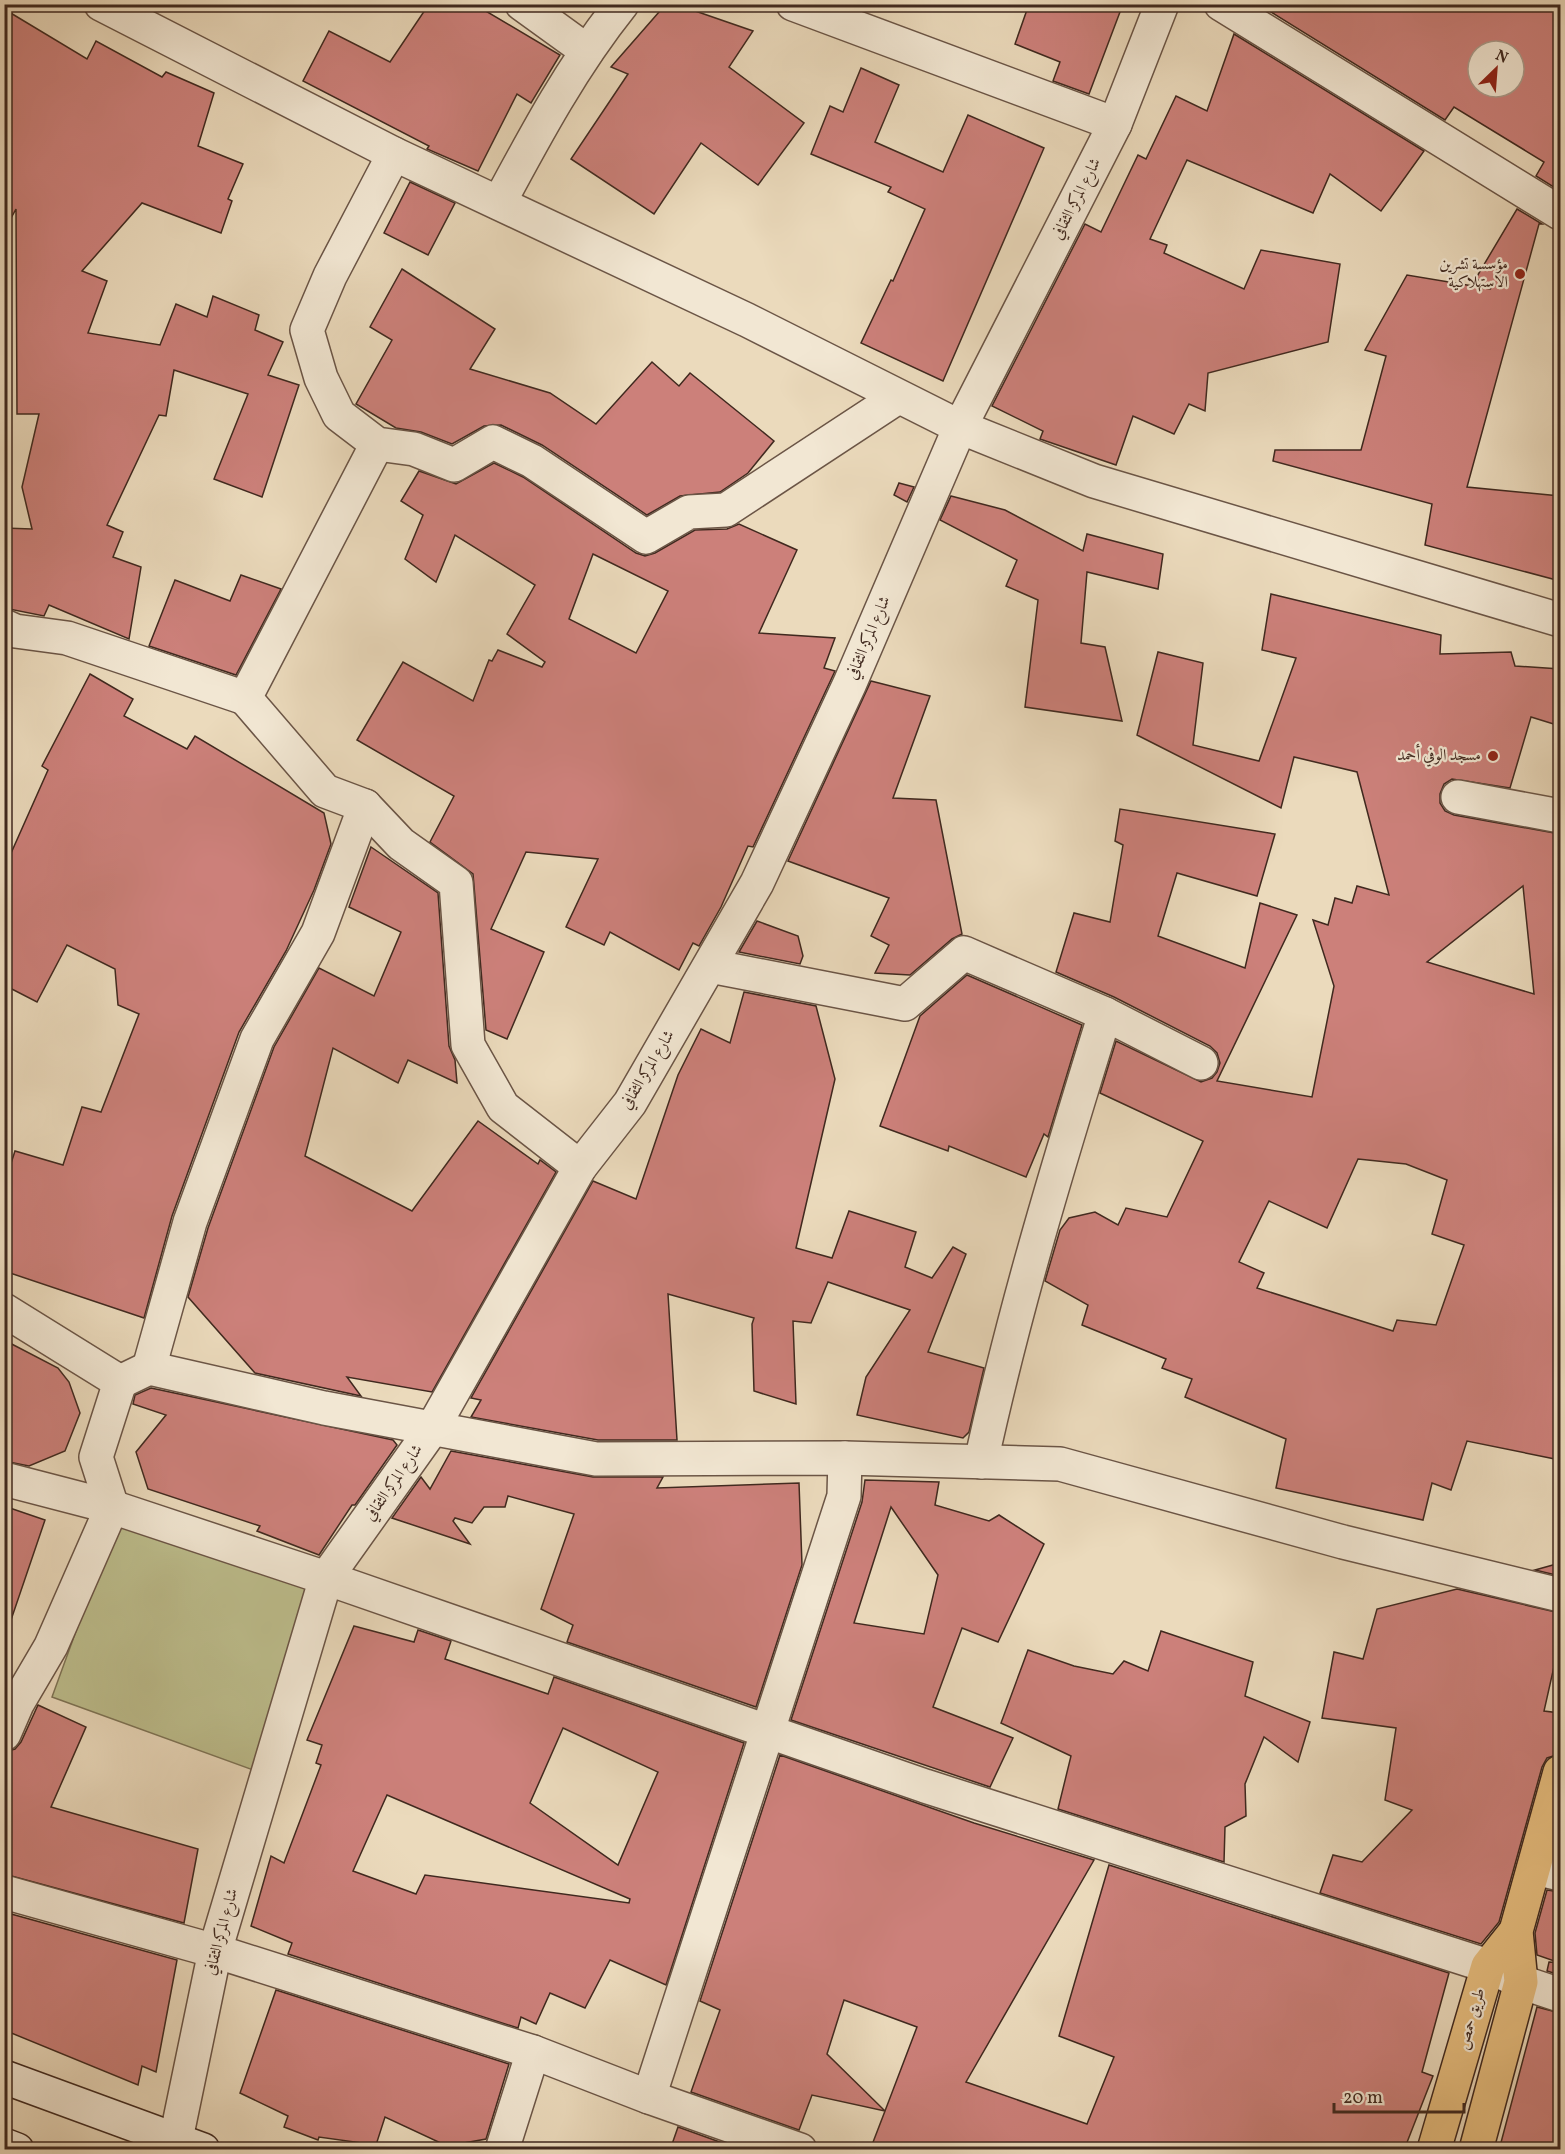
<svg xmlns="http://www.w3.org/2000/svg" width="1565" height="2154" font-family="Vollkorn,Amiri,serif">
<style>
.green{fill:#bdbe8d;stroke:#7e7456;stroke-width:1.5}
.building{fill:#cc807a;stroke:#40291f;stroke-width:1.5;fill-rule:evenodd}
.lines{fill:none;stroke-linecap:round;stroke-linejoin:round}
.minor-casing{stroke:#6b5546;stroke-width:36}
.tertiary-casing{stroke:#6b5546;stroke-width:36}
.secondary-casing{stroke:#40291f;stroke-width:36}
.primary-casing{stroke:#40291f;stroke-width:36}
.minor{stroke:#f2e7d3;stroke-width:33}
.tertiary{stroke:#f2e7d3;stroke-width:33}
.secondary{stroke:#f2e7d3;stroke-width:33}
.primary{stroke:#e6bd7e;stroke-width:33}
.poi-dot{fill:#8f2418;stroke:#f2e7d3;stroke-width:2}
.labels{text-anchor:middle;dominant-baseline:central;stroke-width:4.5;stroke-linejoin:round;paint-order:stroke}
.street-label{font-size:16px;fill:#40291f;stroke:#f2e7d3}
.poi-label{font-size:16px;fill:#40291f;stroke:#f2e7d3;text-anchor:end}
</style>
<rect width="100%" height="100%" fill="#ebdabc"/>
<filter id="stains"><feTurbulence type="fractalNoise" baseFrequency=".00333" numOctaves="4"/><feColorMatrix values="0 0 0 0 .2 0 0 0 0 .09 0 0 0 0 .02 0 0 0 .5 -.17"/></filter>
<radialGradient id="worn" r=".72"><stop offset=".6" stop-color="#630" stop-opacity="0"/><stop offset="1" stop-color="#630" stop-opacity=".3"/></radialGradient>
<!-- green -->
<polygon class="green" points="118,1516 321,1591 256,1771 52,1697"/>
<!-- building -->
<g class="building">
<polygon points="429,4 474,4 560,55 531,103 517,94 478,171 427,149 429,146 303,81 329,31 390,62"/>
<polygon points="666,4 675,4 753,31 729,67 804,123 758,185 701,143 654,214 571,159 628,74 611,67"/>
<polygon points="1029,4 1123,4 1089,94 1053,81 1060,62 1015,44"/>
<path d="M1258 4H1560V191L1536 176 1544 162 1454 107 1445 120ZM1478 51H1514V87H1478Z"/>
<polygon points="4,9 87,59 96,41 162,77 166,72 214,93 198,146 243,164 228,199 232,201 221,233 142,203 82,271 107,281 88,333 160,345 176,304 207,317 213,296 259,315 255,330 283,342 268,375 299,385 262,497 214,479 248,394 174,370 166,416 159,415 107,525 123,532 113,557 141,567 129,639 49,605 44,616 4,608 4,528 32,529 22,487 39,414 17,414 16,209 4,231"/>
<polygon points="1234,34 1424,151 1381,211 1330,174 1313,213 1187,160 1150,239 1167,245 1164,253 1244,289 1261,250 1340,264 1328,342 1208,373 1205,411 1189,404 1174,434 1133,416 1116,465 1040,439 1043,431 992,406 1085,224 1101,232 1138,155 1146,159 1176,96 1207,111"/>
<polygon points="861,68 899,85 875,142 943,172 968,115 1044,148 943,381 861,343 891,280 893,281 925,209 888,192 891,187 811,154 830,106 843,112"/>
<polygon points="410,182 455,203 428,255 384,233"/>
<polygon points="1517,209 1542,224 1539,224 1467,487 1560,496 1560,581 1425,545 1432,504 1273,461 1275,450 1361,450 1386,356 1365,350 1407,275 1491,289 1476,278"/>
<polygon points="402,269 495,329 470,369 550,393 596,424 652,362 679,386 690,373 774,441 748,473 720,492 680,496 647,515 542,445 501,425 484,426 452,444 421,432 396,428 356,404 392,340 370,327"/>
<path d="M494 463 523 477 636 553 645 556 655 553 695 530 727 529 739 524 797 550 759 633 835 638 824 668 835 671 753 847 748 846 721 907 699 946 693 943 679 970 610 932 604 945 566 927 598 859 526 852 491 929 544 952 507 1039 486 1030 473 874 430 842 454 796 357 740 403 662 473 701 489 660 492 661 498 650 542 667 545 662 507 634 535 585 455 535 436 582 405 559 423 515 401 501 419 471 456 484ZM593 554 668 591 636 653 569 619Z"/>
<polygon points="899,483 914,487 907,502 894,495"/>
<polygon points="951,496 1005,510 1083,551 1087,534 1163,554 1158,589 1087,572 1081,643 1105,647 1122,721 1025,707 1038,600 1006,586 1017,560 940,520"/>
<polygon points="241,575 281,589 236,675 149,646 175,580 230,601"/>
<path d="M1271 594 1441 635 1440 654 1511 652 1515 666 1560 669V726L1531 717 1510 788 1452 779 1444 784 1440 794V803L1445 811 1454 815 1560 834V1460L1467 1441 1451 1490 1432 1483 1423 1520 1276 1488 1286 1439 1185 1397 1192 1379 1162 1368 1166 1359 1082 1325 1088 1305 1045 1281 1060 1230 1069 1218 1095 1212 1118 1225 1126 1208 1167 1217 1203 1141 1100 1093 1116 1041 1201 1082 1212 1078 1217 1072 1220 1063 1217 1053 1210 1046 1114 997 1056 972 1074 913 1110 922 1123 845 1115 841 1120 809 1275 834 1257 896 1177 873 1158 936 1245 968 1260 903 1297 915 1217 1081 1312 1097 1334 986 1313 920 1328 925 1335 898 1352 903 1357 886 1389 895 1357 772 1294 757 1281 808 1137 735 1158 652 1203 663 1193 745 1259 761 1296 658 1262 650ZM1523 886 1534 994 1427 962ZM1358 1159 1406 1164 1447 1180 1432 1234 1464 1245 1436 1325 1397 1320 1393 1331 1257 1288 1264 1273 1239 1262 1269 1201 1327 1228Z"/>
<polygon points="90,674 133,699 124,716 187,749 195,736 324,813 331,844 314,890 286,951 239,1032 172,1216 144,1318 4,1271 4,1185 15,1151 63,1165 82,1107 101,1112 139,1014 118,1005 115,969 67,945 37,1002 4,985 4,869 48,770 42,766"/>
<polygon points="871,681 930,696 893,798 936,800 962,934 952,939 910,975 875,973 889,945 871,936 889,898 788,861"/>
<polygon points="371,847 438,893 449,1046 455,1060 457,1083 408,1060 398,1083 333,1048 305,1156 412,1211 478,1121 538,1164 540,1160 556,1172 432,1392 347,1377 361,1396 255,1373 188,1297 208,1228 274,1047 319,968 374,996 401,932 349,907"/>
<polygon points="757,921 798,936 803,956 800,964 739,952"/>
<polygon points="967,975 1082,1025 1048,1137 1044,1134 1026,1177 949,1146 948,1151 880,1126 920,1016"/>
<polygon points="744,992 816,1006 835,1079 796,1248 832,1258 849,1211 916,1232 905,1267 932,1278 953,1247 966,1254 928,1352 984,1368 969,1432 963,1438 857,1415 866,1377 910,1310 828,1282 811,1323 793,1321 796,1404 754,1391 752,1324 754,1318 668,1294 677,1440 598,1440 471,1417 481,1400 471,1398 593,1181 636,1199 678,1075 701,1029 730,1043"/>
<polygon points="4,1340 58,1368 69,1382 80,1413 65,1451 29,1466 4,1461"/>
<polygon points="151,1388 393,1440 397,1445 355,1505 352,1505 319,1555 257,1531 260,1526 148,1489 136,1452 166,1415 133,1404 135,1395"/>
<polygon points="451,1451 593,1477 663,1477 657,1488 799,1483 802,1565 756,1707 567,1642 573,1625 541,1609 574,1514 508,1496 505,1507 484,1507 472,1523 455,1518 453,1521 470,1544 392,1518 421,1477 430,1489"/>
<path d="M865 1480 939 1482 935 1505 989 1521 999 1515 1044 1544 998 1642 962 1628 933 1707 1013 1738 990 1787 791 1720 862 1502ZM891 1507 938 1575 924 1634 854 1623Z"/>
<polygon points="4,1506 45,1520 11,1620 4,1619"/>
<polygon points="1560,1563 1560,1576 1535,1570"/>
<polygon points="1457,1589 1560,1613 1560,1640 1544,1711 1560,1713 1560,1754 1547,1758 1542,1767 1499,1922 1481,1944 1320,1893 1333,1855 1362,1862 1412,1810 1385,1800 1396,1728 1322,1718 1334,1652 1363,1659 1377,1609"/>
<path d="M354 1626 414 1642 418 1630 451 1641 445 1659 548 1694 554 1677 744 1743 666 1985 610 1960 585 2008 550 1993 536 2024 521 2017 518 2028 288 1954 292 1943 251 1926 271 1856 284 1863 321 1765 316 1763 322 1745 307 1740ZM563 1728 658 1772 618 1865 530 1803ZM387 1795 630 1899 629 1903 425 1875 416 1894 353 1871Z"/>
<polygon points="1161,1631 1253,1662 1245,1696 1310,1722 1298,1762 1264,1737 1245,1784 1246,1816 1225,1827 1224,1862 1058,1809 1071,1756 1001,1723 1028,1650 1074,1666 1113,1674 1124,1661 1148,1671"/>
<polygon points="38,1705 86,1727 51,1807 198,1849 184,1923 4,1874 4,1752 15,1749 21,1742"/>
<path d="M780 1755 974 1823 1094 1860 966 2082 1087 2124 1114 2057 1059 2036 1109 1865 1449 1973 1422 2072 1433 2076 1404 2150H870L885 2111 812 2095 799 2130 691 2092 720 2010 700 2001ZM844 2000 917 2027 885 2111 827 2054Z"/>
<polygon points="1547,1890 1560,1892 1560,1963 1537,1955 1535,1933"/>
<polygon points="4,1912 177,1960 156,2072 142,2066 138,2085 4,2030"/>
<polygon points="1549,1962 1560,1963 1560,1975 1547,1971"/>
<polygon points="276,1990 509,2064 486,2139 447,2146 385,2117 376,2145 319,2137 318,2140 284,2127 288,2116 240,2093"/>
<polygon points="1537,2007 1560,2013 1560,2150 1499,2150"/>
<polygon points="678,2127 742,2150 670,2150"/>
</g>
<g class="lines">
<!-- minor casing -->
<g class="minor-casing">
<g id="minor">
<polyline points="522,4 587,51"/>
<polyline points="793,4 1115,124"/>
<polyline points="1221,4 1560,213"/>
<polyline points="394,154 330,276 307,330 321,378 339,415 377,444 414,449 454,465 493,442 532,461 646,537 689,512 726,510 898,397"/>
<path d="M499 203C536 134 573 65 622 4"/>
<polyline points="4,626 15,631 67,638 245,698"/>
<polyline points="1458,797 1560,816"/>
<polyline points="365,806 401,844 456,883 468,1045 503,1107 580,1167"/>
<path d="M710 966 905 1004 964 953 1105 1014C1059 1162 1014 1310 981 1462"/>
<polyline points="1105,1014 1201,1063"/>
<polyline points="4,1310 120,1382 96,1457 112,1507 51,1646 17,1704 4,1734"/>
<polyline points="149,1368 190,1222 257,1039 318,933 365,806 325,791 245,698 377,444"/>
<polyline points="120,1382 149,1368 324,1408 596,1459 845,1458 1060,1464 1343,1542 1560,1595"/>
<polyline points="4,1479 112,1507 326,1578 925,1786 1488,1966 1521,1982 1560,1995"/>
<polyline points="1534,1868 1560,1874"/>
<polyline points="4,1892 215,1951 533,2052 649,2097 800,2150"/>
<polyline points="649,2097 844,1496 845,1458"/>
<polyline points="176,2139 215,1951 326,1578 432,1429 580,1167 630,1103 757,883 850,683 960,427 1115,124 1162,4"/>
<polyline points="502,2150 533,2052"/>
</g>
</g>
<!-- tertiary casing -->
<g class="tertiary-casing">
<polyline id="tertiary" points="101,4 394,154 747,320 960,427 1094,481 1560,620"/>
</g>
<!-- secondary casing -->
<g class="secondary-casing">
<g id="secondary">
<polyline points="4,2077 203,2150"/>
<polyline points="4,2145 17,2150"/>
</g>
</g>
<!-- primary casing -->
<g class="primary-casing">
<g id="primary">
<polyline points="1434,2150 1488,1966 1516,1931"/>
<polyline points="1476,2150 1521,1982 1516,1931 1560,1772"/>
</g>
</g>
<!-- minor -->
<use href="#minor" class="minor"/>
<!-- tertiary -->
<use href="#tertiary" class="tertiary"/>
<!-- secondary -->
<use href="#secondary" class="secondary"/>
<!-- primary -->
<use href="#primary" class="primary"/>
</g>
<!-- markers -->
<g class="poi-dot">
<circle cx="1520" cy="274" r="6"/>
<circle cx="1493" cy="756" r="6"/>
</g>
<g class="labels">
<!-- street labels -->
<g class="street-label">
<text transform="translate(1077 199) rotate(-63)">شارع المركز الثقافي</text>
<text transform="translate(869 638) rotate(-67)">شارع المركز الثقافي</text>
<text transform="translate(648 1070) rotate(-59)">شارع المركز الثقافي</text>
<text transform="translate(394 1483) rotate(-55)">شارع المركز الثقافي</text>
<text transform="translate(222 1932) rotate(-75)">شارع المركز الثقافي</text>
<text transform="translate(1472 2019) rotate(-74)">طريق حمص</text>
</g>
<!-- poi labels -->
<g class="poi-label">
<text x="1508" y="265">مؤسسة تشرين<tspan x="1508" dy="18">الاستهلاكية</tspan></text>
<text x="1481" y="756">مسجد الوفي أحمد</text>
</g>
</g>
<!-- margin -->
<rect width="1565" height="2154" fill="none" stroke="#ebdabc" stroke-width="24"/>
<rect x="6" y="6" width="1553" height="2142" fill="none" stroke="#40291f" stroke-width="3"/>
<rect x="12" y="12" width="1541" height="2130" fill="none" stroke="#40291f" stroke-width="1.5"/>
<!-- north arrow -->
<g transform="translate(1496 69) rotate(25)"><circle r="28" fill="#f2e7d3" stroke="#ab9b8b" stroke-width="1.5"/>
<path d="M0-4.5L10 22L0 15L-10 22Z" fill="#8f2418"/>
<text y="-9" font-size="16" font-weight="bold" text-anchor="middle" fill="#40291f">N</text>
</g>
<!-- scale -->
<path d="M1334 2103v9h130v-9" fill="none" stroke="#40291f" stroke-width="3"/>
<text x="1343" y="2103" font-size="18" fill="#40291f" stroke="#f2e7d3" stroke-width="4.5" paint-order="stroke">20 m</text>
<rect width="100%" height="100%" filter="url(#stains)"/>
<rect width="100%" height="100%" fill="url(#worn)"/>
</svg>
